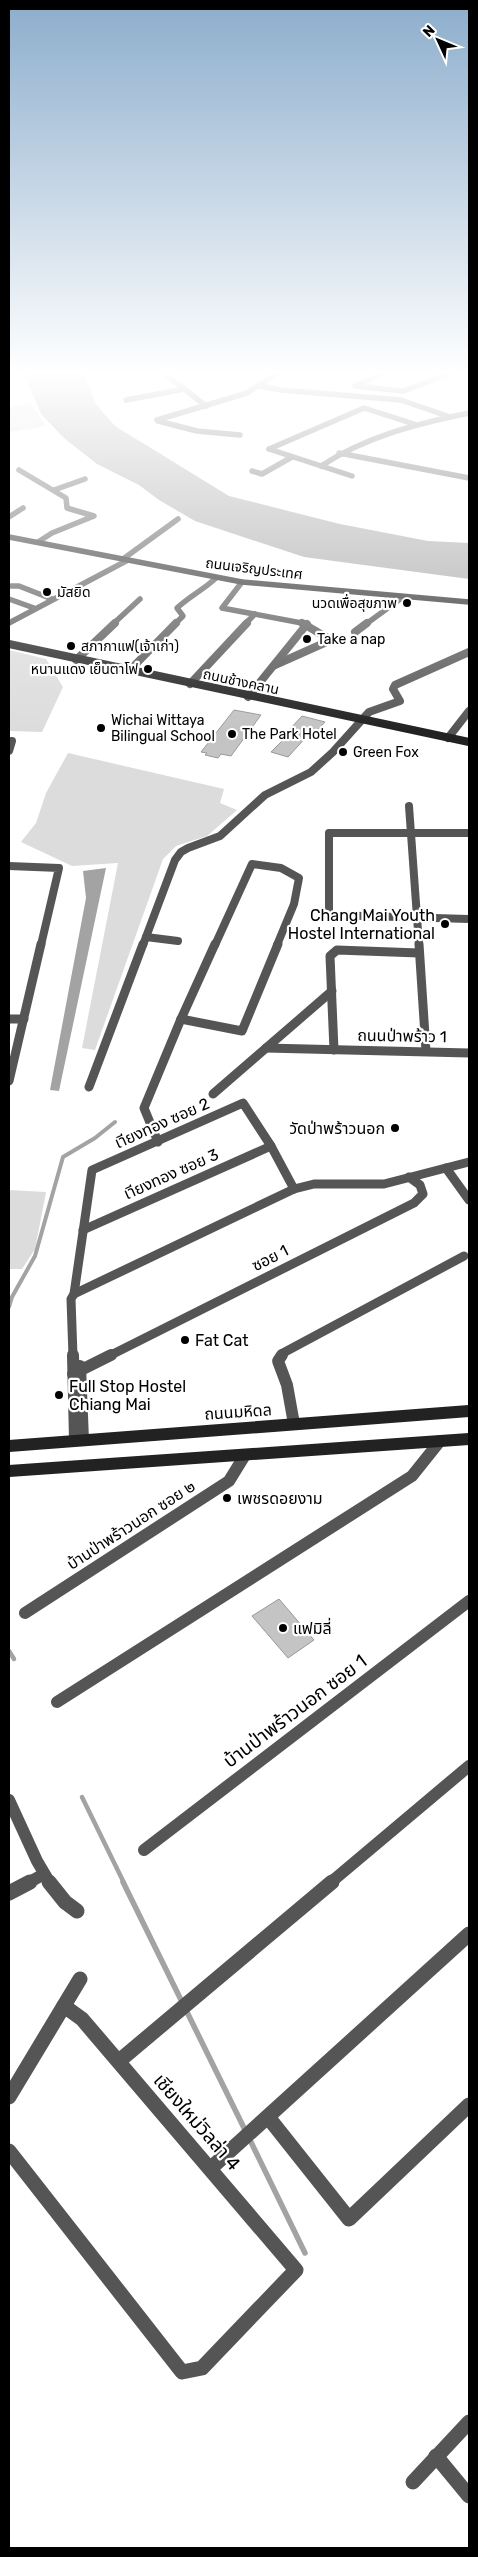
<svg xmlns="http://www.w3.org/2000/svg" width="478" height="2557" font-family="Rubik,'Noto Sans Thai',sans-serif">
<style>
.green{fill:#dcdcdc}
.water{fill:#a3a3a3}
.lines{fill:none;stroke-linecap:round;stroke-linejoin:round}
.stream-far2{stroke:#a3a3a3;stroke-width:4}
.stream-far1{stroke:#a3a3a3;stroke-width:4.5}
.stream{stroke:#a3a3a3;stroke-width:5.5}
.building{fill:#c4c4c4;stroke:#999}
.street-far4{stroke:#555;stroke-width:5.5}
.street-far3{stroke:#555;stroke-width:8}
.street-far2{stroke:#555;stroke-width:9}
.street-far1{stroke:#555;stroke-width:12}
.street{stroke:#555;stroke-width:15}
.secondary-far2{stroke:#222;stroke-width:5.5}
.secondary-far1{stroke:#222;stroke-width:8}
.secondary{stroke:#222;stroke-width:12}
.poi-dot{fill:#000;stroke:#fff;stroke-width:2}
.labels{text-anchor:middle;dominant-baseline:central;stroke-width:4.5;stroke-linejoin:round;paint-order:stroke}
.far-street-label{font-size:14px;fill:#000;stroke:#fff}
.far-poi-label{font-size:14px;fill:#000;stroke:#fff;text-anchor:start}
.poi-label{font-size:16px;fill:#000;stroke:#fff;text-anchor:start}
.street-label{font-size:16px;fill:#000;stroke:#fff}
.near-street-label{font-size:19px;fill:#000;stroke:#fff}
</style>
<rect width="100%" height="100%" fill="#fff"/>
<!-- green -->
<g class="green">
<polygon points="31,404 46,426 9,432 9,407"/>
<polygon points="9,650 46,659 63,687 42,732 9,731"/>
<polygon points="68,753 224,789 220,803 237,810 207,836 176,846 163,859 95,1050 82,1048 118,863 72,866 21,842 36,823 46,793"/>
<polygon points="9,1190 46,1192 35,1249 22,1269 9,1269"/>
</g>
<!-- water -->
<g class="water">
<polygon points="24,373 84,373 95,403 115,426 229,496 340,524 428,541 469,543 469,579 304,557 195,521 159,500 139,485 97,464 64,438 41,414"/>
<polygon points="106,868 59,1091 50,1090 86,898 83,871"/>
</g>
<g class="lines">
<!-- stream-far2 -->
<polyline class="stream-far2" points="9,1307 12,1297 35,1256 63,1157 95,1138 115,1122"/>
<!-- stream-far1 -->
<g class="stream-far1">
<polyline points="9,1651 14,1659"/>
<polyline points="82,1797 124,1883"/>
</g>
<!-- stream -->
<g class="stream">
<polyline points="123,1882 183,2004"/>
<polyline points="186,2010 246,2132"/>
<polyline points="249,2138 305,2253"/>
</g>
</g>
<!-- building -->
<g class="building">
<polygon points="234,710 261,715 231,756 221,754 218,758 205,755 207,753 201,752"/>
<polygon points="302,716 325,722 313,735 309,734 288,757 271,752 292,731 289,730"/>
<polygon points="279,1599 314,1640 288,1658 252,1616"/>
</g>
<g class="lines">
<!-- street-far4 -->
<g class="street-far4">
<polyline points="164,373 206,406"/>
<polyline points="383,373 355,386 403,391 451,373"/>
<polyline points="259,386 281,390 401,400 450,417"/>
<polyline points="126,400 184,389"/>
<polyline points="157,420 247,393 278,373"/>
<polyline points="158,421 197,431 240,435"/>
<polyline points="269,449 364,408 414,424"/>
<polyline points="269,449 352,476"/>
<polyline points="339,453 469,478"/>
<path d="M321 466C367 436 416 424 469 413"/>
<polyline points="19,470 66,498 67,508 94,516 52,533 38,542"/>
<polyline points="252,471 262,474 292,457"/>
<polyline points="54,490 85,479"/>
<polyline points="9,517 23,508"/>
<polyline points="123,559 178,519"/>
<polyline points="242,582 222,608 307,624"/>
<polyline points="9,586 19,586 52,599"/>
<polyline points="9,599 34,608"/>
<polyline points="9,623 128,560"/>
<polyline points="113,624 140,599"/>
<path d="M175 624 183 616 177 608C190 596 203 590 216 578"/>
<polyline points="245,624 255,614"/>
<polyline points="366,624 403,597"/>
</g>
<!-- street-far3 -->
<g class="street-far3">
<polyline points="302,623 331,640"/>
<polyline points="355,632 367,623"/>
<polyline points="76,660 115,623"/>
<polyline points="275,665 331,640"/>
<polyline points="129,671 176,623"/>
<polyline points="190,684 247,623"/>
<polyline points="248,697 307,624"/>
<polyline points="448,738 469,711"/>
<polyline points="9,741 12,741 9,751"/>
<polyline points="409,806 419,945"/>
<polyline points="469,833 329,833 329,915 469,919"/>
<polyline points="9,866 59,868 41,945"/>
<polyline points="146,937 178,941"/>
<polyline points="143,945 175,860 181,852 188,848 220,836 265,795 311,772 333,752 369,712 400,701 393,689 395,685 469,652"/>
<polyline points="215,945 252,864 281,868 299,878 294,904 277,945"/>
</g>
<!-- street-far2 -->
<g class="street-far2">
<polyline points="419,944 426,1051"/>
<polyline points="9,1019 24,1019"/>
<polyline points="181,1019 242,1031 278,944"/>
<polyline points="181,1019 215,944"/>
<polyline points="266,1048 469,1053"/>
<polyline points="334,1050 330,956 337,950 419,953"/>
<polyline points="9,1081 41,944"/>
<polyline points="89,1087 143,944"/>
<polyline points="213,1094 332,991"/>
<polyline points="158,1142 144,1108 181,1019"/>
<polyline points="446,1168 469,1200"/>
<polyline points="83,1230 271,1146"/>
<polyline points="74,1294 294,1189 314,1184 384,1184 469,1162"/>
<polyline points="73,1356 71,1299 74,1294 92,1170 243,1103 271,1146 294,1189"/>
<polyline points="109,1356 414,1203 423,1194 420,1185 409,1177"/>
<polyline points="281,1356 283,1353 464,1256"/>
</g>
<!-- street-far1 -->
<g class="street-far1">
<polyline points="73,1355 75,1440"/>
<polyline points="282,1355 278,1361 287,1385 294,1424"/>
<polyline points="80,1366 83,1440"/>
<polyline points="73,1374 111,1355"/>
<polyline points="25,1613 229,1481 245,1455"/>
<polyline points="57,1702 412,1476 440,1441"/>
<polyline points="9,1800 37,1861 50,1883"/>
<polyline points="144,1850 469,1601"/>
<polyline points="28,1883 44,1874"/>
<polyline points="330,1883 469,1766"/>
</g>
<!-- street -->
<g class="street">
<polyline points="49,1882 65,1902 77,1911"/>
<polyline points="9,1893 30,1882"/>
<polyline points="119,2061 332,1882"/>
<polyline points="9,2097 80,1979"/>
<polyline points="268,2117 349,2219 469,2105"/>
<polyline points="9,2151 182,2372 202,2368 296,2270 82,2019 64,2006"/>
<polyline points="211,2168 469,1934"/>
<polyline points="436,2456 469,2496"/>
<polyline points="413,2482 469,2422"/>
</g>
<!-- secondary-far2 -->
<polyline class="secondary-far2" points="9,537 242,582 469,602"/>
<!-- secondary-far1 -->
<polyline class="secondary-far1" points="9,644 469,742"/>
<!-- secondary -->
<g class="secondary">
<polyline points="9,1446 469,1411"/>
<polyline points="9,1471 469,1439"/>
</g>
</g>
<!-- sky -->
<linearGradient id="sky" x2="0" y2="1"><stop stop-color="#8cadcc"/><stop offset="0.51" stop-color="#fff"/><stop offset="1" stop-color="#fff" stop-opacity="0"/></linearGradient>
<rect width="478" height="731" fill="url(#sky)"/>
<!-- markers -->
<g class="poi-dot">
<circle cx="47" cy="592" r="5"/>
<circle cx="407" cy="603" r="5"/>
<circle cx="307" cy="639" r="5"/>
<circle cx="71" cy="646" r="5"/>
<circle cx="148" cy="669" r="5"/>
<circle cx="101" cy="728" r="5"/>
<circle cx="232" cy="734" r="5"/>
<circle cx="343" cy="752" r="5"/>
<circle cx="445" cy="924" r="5"/>
<circle cx="395" cy="1128" r="5"/>
<circle cx="185" cy="1340" r="5"/>
<circle cx="59" cy="1395" r="5"/>
<circle cx="227" cy="1498" r="5"/>
<circle cx="283" cy="1628" r="5"/>
</g>
<g class="labels">
<!-- far-street labels -->
<g class="far-street-label">
<text transform="translate(254 569) rotate(7)">ถนนเจริญประเทศ</text>
<text transform="translate(241 682) rotate(12)">ถนนช้างคลาน</text>
</g>
<!-- far-poi labels -->
<g class="far-poi-label">
<text x="57" y="592">มัสยิด</text>
<text x="397" y="603" text-anchor="end">นวดเพื่อสุขภาพ</text>
<text x="317" y="639">Take a nap</text>
<text x="81" y="646">สภากาแฟ(เจ้าเก่า)</text>
<text x="138" y="669" text-anchor="end">หนานแดง เย็นตาโฟ</text>
<text x="111" y="720">Wichai Wittaya<tspan x="111" dy="16">Bilingual School</tspan></text>
<text x="242" y="734">The Park Hotel</text>
<text x="353" y="752">Green Fox</text>
</g>
<!-- poi labels -->
<g class="poi-label">
<text x="435" y="915" text-anchor="end">Chang Mai Youth<tspan x="435" dy="18">Hostel International</tspan></text>
<text x="385" y="1128" text-anchor="end">วัดป่าพร้าวนอก</text>
<text x="195" y="1340">Fat Cat</text>
<text x="69" y="1386">Full Stop Hostel<tspan x="69" dy="18">Chiang Mai</tspan></text>
<text x="237" y="1498">เพชรดอยงาม</text>
<text x="293" y="1628">แฟมิลี่</text>
</g>
<!-- street labels -->
<g class="street-label">
<text transform="translate(402 1036) rotate(1)">ถนนป่าพร้าว 1</text>
<text transform="translate(162 1123) rotate(-24)">เาียงทอง ซอย 2</text>
<text transform="translate(171 1174) rotate(-24)">เาียงทอง ซอย 3</text>
<text transform="translate(270 1258) rotate(-27)">ซอย 1</text>
<text transform="translate(238 1412) rotate(-4)">ถนนมหิดล</text>
<text transform="translate(131 1525) rotate(-33)">บ้านป่าพร้าวนอก ซอย ๒</text>
</g>
<!-- near-street labels -->
<g class="near-street-label">
<text transform="translate(295 1711) rotate(-37)">บ้านป่าพร้าวนอก ซอย 1</text>
<text transform="translate(197 2122) rotate(49)">เชียงใหม่วิลล่า 4</text>
</g>
</g>
<!-- border -->
<rect width="478" height="2557" fill="none" stroke="#000000" stroke-width="20"/>
<!-- north arrow -->
<g transform="translate(438 40) rotate(314)" stroke="#ffffff" stroke-width="4" paint-order="stroke">
<path d="M0-4L9 19L0 12L-9 19Z" fill="#000000"/>
<text y="-8" font-size="14" font-weight="bold" text-anchor="middle" fill="#000000">N</text>
</g>
</svg>
